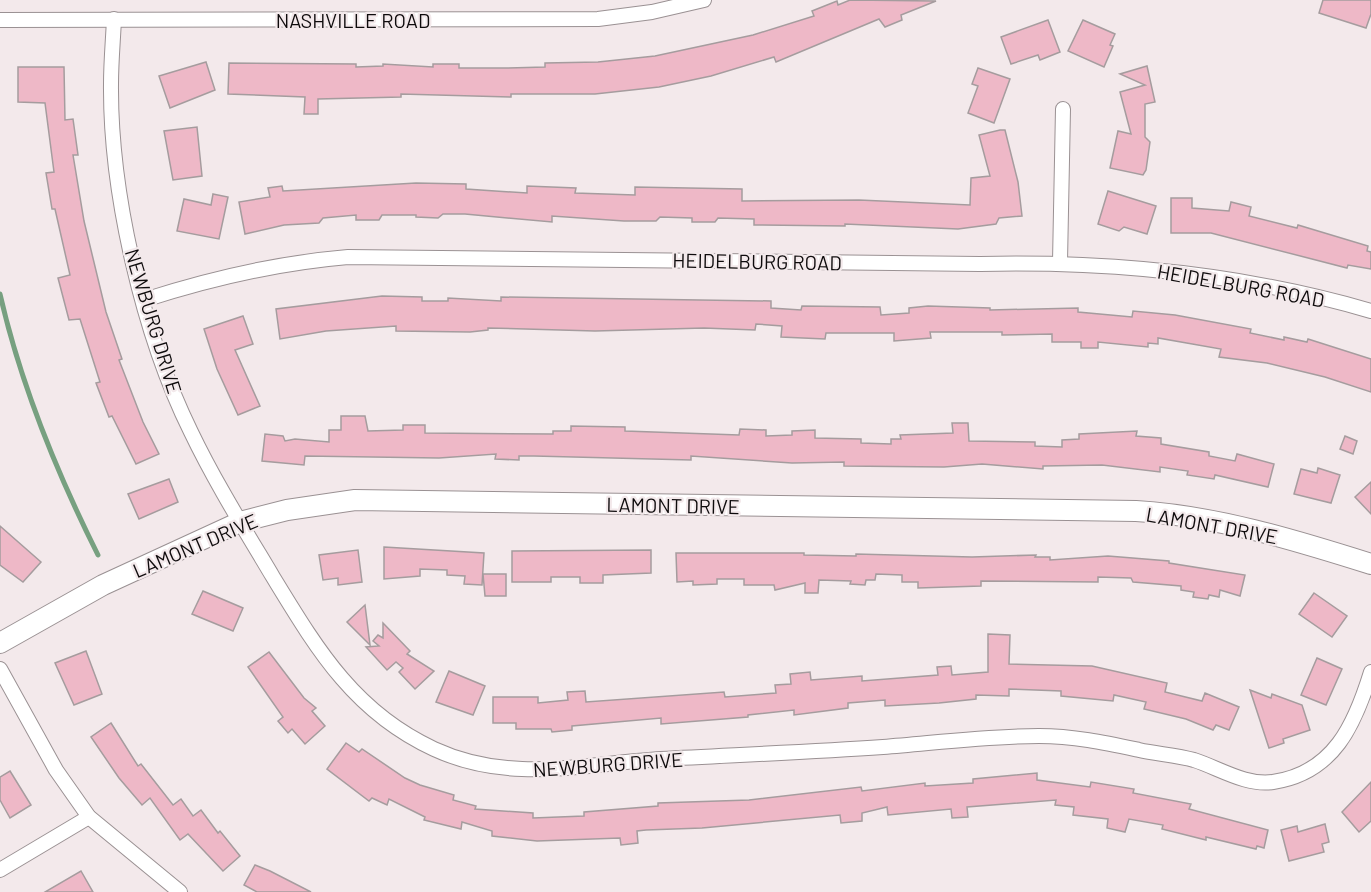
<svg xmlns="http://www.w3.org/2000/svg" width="1371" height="892" font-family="Barlow,sans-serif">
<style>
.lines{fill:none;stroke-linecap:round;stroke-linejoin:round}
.stream{stroke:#77a080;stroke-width:5}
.building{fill:#eeb8c7;stroke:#a59c9e;stroke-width:1.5}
.street-casing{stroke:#9a9193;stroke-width:16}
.secondary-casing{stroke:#9a9193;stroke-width:22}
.street{stroke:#fff;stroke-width:14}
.secondary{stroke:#fff;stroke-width:20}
.labels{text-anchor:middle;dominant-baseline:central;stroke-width:4.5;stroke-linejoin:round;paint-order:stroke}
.street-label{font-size:20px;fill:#0e0b0c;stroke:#f3e9eb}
</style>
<rect width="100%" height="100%" fill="#f3e9eb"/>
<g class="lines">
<!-- stream -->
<path class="stream" d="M0 294C21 386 56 471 98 555"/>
</g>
<!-- building -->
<g class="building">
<polygon points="850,0 936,1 901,15 902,20 885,27 879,19 776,62 774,57 711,76 659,87 595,94 511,94 511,97 401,94 401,97 318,99 318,114 304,114 305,97 228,94 229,63 356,64 356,67 383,66 383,64 433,67 433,64 459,64 459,68 508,68 545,67 545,63 598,62 655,56 753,35 814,16 812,11 837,1 838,5"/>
<polygon points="1323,0 1371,0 1371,14 1366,28 1319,13"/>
<polygon points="1048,20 1060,52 1040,60 1038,55 1011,64 1001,37"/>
<polygon points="1083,20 1115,34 1110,45 1113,46 1104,67 1068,51"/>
<polygon points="206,62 215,90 170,108 159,76"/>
<polygon points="1147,66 1155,102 1145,104 1145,137 1150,142 1146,170 1143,175 1110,168 1118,131 1131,134 1120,92 1145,85 1120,74"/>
<polygon points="18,67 64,67 65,120 73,119 78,155 73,155 84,221 106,312 122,359 119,360 143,422 159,454 136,464 112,416 109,417 96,383 100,382 80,319 69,320 58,278 70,275 55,209 52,209 46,173 54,172 45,103 18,102"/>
<polygon points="978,68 1010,79 994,123 968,113 978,86 972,84"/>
<polygon points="197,127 202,176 173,180 164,131"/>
<polygon points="1000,130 1005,130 1018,182 1022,216 999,218 996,224 958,229 845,224 845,226 754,225 754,219 718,218 715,222 692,222 692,218 660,217 656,221 624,221 552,216 552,222 465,214 443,214 438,218 416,217 416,215 382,215 379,220 356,220 356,215 323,218 319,223 284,225 245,234 239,202 270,197 268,188 282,186 283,191 416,183 466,184 466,189 527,193 527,186 576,188 575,193 635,195 635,187 742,189 742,201 859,200 970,205 971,178 990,176 979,135"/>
<polygon points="1108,191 1156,206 1147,234 1124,227 1119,231 1098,224"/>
<polygon points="213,194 228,197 219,239 177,231 184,199 211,205"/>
<polygon points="1171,198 1192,198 1192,208 1229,211 1231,202 1251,207 1249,216 1297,228 1298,225 1368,246 1367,251 1371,252 1371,269 1348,265 1347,268 1211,233 1171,233"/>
<polygon points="382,296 422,297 422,301 448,301 448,298 501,301 501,297 771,301 771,308 801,310 802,306 880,307 881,315 909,313 909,308 928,306 990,308 990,310 1078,308 1078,312 1132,317 1133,311 1175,315 1251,329 1250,333 1284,340 1284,337 1307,342 1308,339 1371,359 1371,392 1325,377 1267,363 1219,357 1221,349 1158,338 1158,344 1148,343 1148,347 1098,342 1098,348 1081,348 1081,342 1052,342 1052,334 1002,335 1002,332 930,332 931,338 894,341 894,333 826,333 825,339 781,337 782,326 756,324 755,330 704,328 595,331 488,328 488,330 470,332 396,331 396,326 326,331 280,339 276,309"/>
<polygon points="243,316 253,344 235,350 260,406 238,415 217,369 204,329"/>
<polygon points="341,416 365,416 368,431 403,430 403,425 425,425 425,433 553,434 553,431 571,431 571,426 625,427 625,431 739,435 740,429 766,430 766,436 792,435 792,431 815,430 815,438 861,439 861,443 891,444 891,439 901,439 900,435 953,433 952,423 968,423 969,441 1035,442 1035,446 1062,447 1062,440 1079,439 1079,434 1137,431 1136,436 1161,438 1161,444 1209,452 1209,456 1235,461 1237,454 1274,464 1268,487 1215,475 1214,479 1187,475 1188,471 1160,467 1160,472 1102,465 1043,466 1043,469 982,464 944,467 844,466 844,462 792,463 691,456 691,460 534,456 519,456 519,460 495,459 496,454 439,458 305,456 304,465 262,461 265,434 283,436 285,441 295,439 329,442 329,430 341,430"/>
<polygon points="1345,436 1357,441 1353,454 1340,449"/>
<polygon points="1318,468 1340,475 1331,503 1294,494 1301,469 1317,473"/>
<polygon points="169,479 178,502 139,519 128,494"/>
<polygon points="1371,482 1371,514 1355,497"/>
<polygon points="0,526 41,562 23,582 0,565"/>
<polygon points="384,547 484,553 482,585 464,584 465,576 447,575 447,570 420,569 420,576 384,579"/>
<polygon points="358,550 362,582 338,585 338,578 323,580 319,555"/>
<polygon points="651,550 651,573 603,575 603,583 580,583 580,577 551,577 551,582 512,582 512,551"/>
<polygon points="676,553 804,553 804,555 856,556 856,554 972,557 1036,555 1035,557 1050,557 1050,560 1108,556 1169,561 1169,563 1245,575 1240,596 1220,590 1219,597 1209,595 1208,599 1193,597 1194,592 1181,590 1181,586 1133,582 1131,578 1098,577 1098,582 981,581 981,586 918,588 918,582 902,582 902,575 876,574 875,580 866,580 865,585 850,584 851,581 819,580 818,593 805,593 805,583 775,590 774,585 744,585 744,579 717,579 717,584 693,585 693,581 677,582"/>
<polygon points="483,574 506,574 506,596 485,596"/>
<polygon points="203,591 243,608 233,631 192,614"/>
<polygon points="1314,593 1347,616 1332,637 1299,614"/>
<polygon points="365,605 370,645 347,622"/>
<polygon points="383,623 410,651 407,654 434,671 415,689 399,672 403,668 396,662 387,670 366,647 379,646 373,641 378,635 383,638"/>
<polygon points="988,634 1010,635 1009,664 1092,666 1167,683 1165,692 1202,701 1205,693 1239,707 1229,730 1216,725 1213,730 1186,719 1144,709 1146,702 1114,695 1113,701 1061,696 1061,691 1009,689 1009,696 976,695 976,699 939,703 885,706 885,700 848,703 848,708 794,715 794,710 748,715 748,717 661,724 661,718 572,726 572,730 552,732 551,729 516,729 516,723 493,723 493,697 538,697 538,703 568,700 567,692 585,691 586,702 724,692 725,697 776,693 775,685 791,684 790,674 810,672 811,680 862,676 862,681 938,675 937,667 951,666 952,675 988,672"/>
<polygon points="86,651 102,694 74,705 55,663"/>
<polygon points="269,652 304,698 316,708 312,711 325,726 305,744 292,729 288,733 278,721 283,717 248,667"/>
<polygon points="1317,658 1342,669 1326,705 1301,695"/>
<polygon points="449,671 485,686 473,715 436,702"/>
<polygon points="1250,690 1271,698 1272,694 1302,705 1310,730 1283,739 1284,743 1269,748"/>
<polygon points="111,723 138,766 141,764 173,805 181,799 193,816 201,810 218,833 220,831 240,856 223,871 188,834 180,840 150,798 142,805 119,778 91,737"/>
<polygon points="346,743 359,752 362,749 405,778 420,785 454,795 453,800 476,806 475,809 533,813 533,818 584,816 584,812 658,806 658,803 749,800 861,787 862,791 925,783 925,786 973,783 973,779 1037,773 1037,780 1090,787 1091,782 1134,789 1133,793 1191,804 1189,809 1268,830 1264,848 1257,846 1256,849 1206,837 1206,840 1162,829 1163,825 1129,819 1125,832 1107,828 1108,819 1073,815 1074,807 1055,805 1056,800 967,807 968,817 952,818 951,809 888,815 887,807 862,813 862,821 841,823 840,815 702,828 646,830 637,831 638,843 621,845 620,838 537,841 492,836 492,831 462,822 461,829 424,820 425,817 389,799 387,805 372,798 369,801 327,769"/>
<polygon points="10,771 31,805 10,818 0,800 0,777"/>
<polygon points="1371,782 1371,821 1359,832 1342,812"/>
<polygon points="1325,824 1329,842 1322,844 1324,852 1289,861 1281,830 1297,826 1298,832"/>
<polygon points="255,865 270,871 311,892 257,892 244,885"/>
<polygon points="81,871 93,892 45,892"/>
</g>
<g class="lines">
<!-- street casing -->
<g class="street-casing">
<g id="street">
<path d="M114 19C113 41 111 62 111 84 110 192 143 335 191 432 215 482 245 530 273 577 317 649 354 712 434 749 510 784 583 764 661 759 735 755 809 752 883 747 934 743 987 736 1039 736 1074 736 1106 743 1139 750 1157 754 1176 755 1194 760 1219 768 1246 786 1273 782 1334 773 1355 724 1371 672"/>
<polyline points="0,20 598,19 652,12 704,0"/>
<polyline points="1060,262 1063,109"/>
<path d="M144 300C212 278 277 263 348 257L980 264C1113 261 1244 274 1371 311"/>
<polyline points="0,669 56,770 89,817 180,892"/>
<polyline points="0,870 89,817"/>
</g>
</g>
<!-- secondary casing -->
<g class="secondary-casing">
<path id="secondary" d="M0 643 103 585 240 522 287 510 355 500 1136 511C1217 516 1295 540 1371 564"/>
</g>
<!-- street -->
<use href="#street" class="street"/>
<!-- secondary -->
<use href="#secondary" class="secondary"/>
</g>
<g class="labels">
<!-- street labels -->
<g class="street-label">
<text x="353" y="20">NASHVILLE ROAD</text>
<text transform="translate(757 261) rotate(1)">HEIDELBURG ROAD</text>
<text transform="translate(1241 285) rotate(10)">HEIDELBURG ROAD</text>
<text transform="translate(154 321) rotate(73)">NEWBURG DRIVE</text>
<text transform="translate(673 505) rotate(1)">LAMONT DRIVE</text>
<text transform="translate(1212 525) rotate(10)">LAMONT DRIVE</text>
<text transform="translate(195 545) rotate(-23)">LAMONT DRIVE</text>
<text transform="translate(608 764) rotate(-4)">NEWBURG DRIVE</text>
</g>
</g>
</svg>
